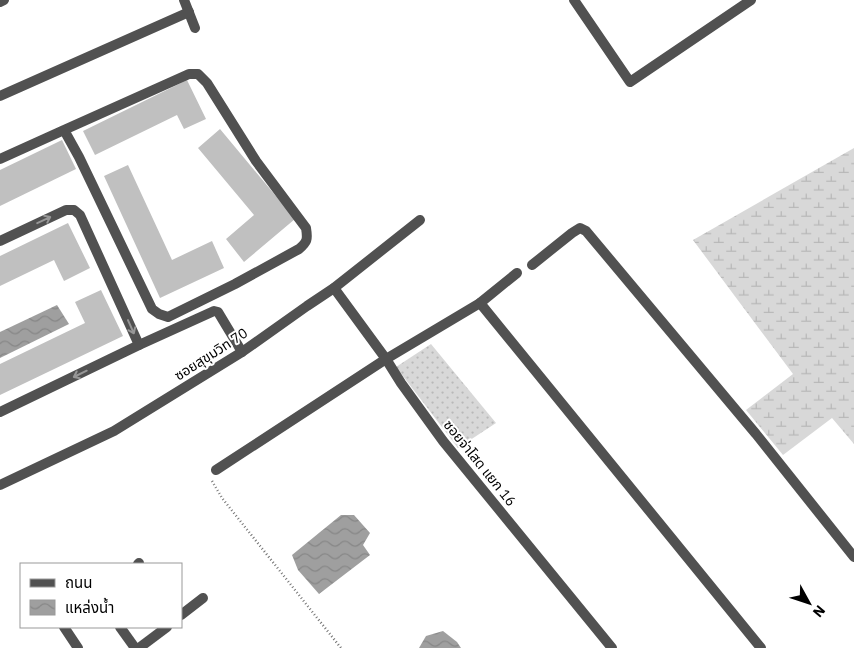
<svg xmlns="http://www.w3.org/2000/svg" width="854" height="648" font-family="'IBM Plex Sans','Noto Sans Thai',sans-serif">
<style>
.grass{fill:url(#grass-dots)}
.wetland{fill:url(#wetland-marsh)}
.water{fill:url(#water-waves)}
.building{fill:#c0c0c0}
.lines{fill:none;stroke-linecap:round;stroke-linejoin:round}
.path{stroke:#737373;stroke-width:2.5;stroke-dasharray:1 2.5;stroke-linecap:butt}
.minor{stroke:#515151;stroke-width:10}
.oneway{stroke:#979797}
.labels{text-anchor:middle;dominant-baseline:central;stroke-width:4;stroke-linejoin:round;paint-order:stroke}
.street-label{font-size:14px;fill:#000;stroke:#fff}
</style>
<defs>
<pattern id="grass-dots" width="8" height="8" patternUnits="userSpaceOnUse" patternTransform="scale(1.25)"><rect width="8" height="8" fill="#d8d8d8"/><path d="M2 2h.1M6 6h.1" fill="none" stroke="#b8b8b8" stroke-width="1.8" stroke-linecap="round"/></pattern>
<pattern id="wetland-marsh" width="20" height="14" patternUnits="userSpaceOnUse" patternTransform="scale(1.25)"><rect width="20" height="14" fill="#d8d8d8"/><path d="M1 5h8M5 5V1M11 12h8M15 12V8" fill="none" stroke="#b8b8b8"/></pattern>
<pattern id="water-waves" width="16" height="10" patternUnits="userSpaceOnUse" patternTransform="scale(1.25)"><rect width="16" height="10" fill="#9f9f9f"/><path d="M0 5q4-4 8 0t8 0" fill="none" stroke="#878787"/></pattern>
</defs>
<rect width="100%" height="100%" fill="#fff"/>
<!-- grass -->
<polygon class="grass" points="431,344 496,423 458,448 396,367"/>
<!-- wetland -->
<polygon class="wetland" points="854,148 854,444 832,418 783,455 746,410 793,374 693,240"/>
<!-- water -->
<g class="water">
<polygon points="57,305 69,324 0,358 0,332"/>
<polygon points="341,515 354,515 370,533 363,545 370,555 319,594 298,570 292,555"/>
<polygon points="443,631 457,642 461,648 419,648 426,636"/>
</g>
<!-- building -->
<g class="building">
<polygon points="187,80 206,119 184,129 177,115 95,155 83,131"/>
<polygon points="220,129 295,219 244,262 226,239 254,215 198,148"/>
<polygon points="62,140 76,169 0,206 0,170"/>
<polygon points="128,165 172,260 212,241 224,268 160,298 104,176"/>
<polygon points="68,223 90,268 64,281 54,260 0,286 0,256"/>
<polygon points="101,290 123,336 0,395 0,364 85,323 75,302"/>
</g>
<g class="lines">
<!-- path -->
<polyline class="path" points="212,481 222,498 341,648"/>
<!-- minor -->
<g class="minor">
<polyline points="184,0 195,28"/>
<polyline points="574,0 630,82 751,0"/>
<polyline points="0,2 4,0"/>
<polyline points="0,96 189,12"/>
<path d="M0 159 64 130 79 157 152 309 159 314 168 317 235 284 299 249C307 242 308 240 306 228L256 161 207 83 198 74H189L64 130"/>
<polyline points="0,241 66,210 74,210 80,215 139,345"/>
<polyline points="532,265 572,233 580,228 586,231 756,434 854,557"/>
<polyline points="334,288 386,359 401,383 443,441 612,648"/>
<polyline points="480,303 761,648"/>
<polyline points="0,412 139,345 214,311 218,312 242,352"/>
<polyline points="216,470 386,359 480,303 517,273"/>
<polyline points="0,485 114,431 242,352 307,306 334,288 420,220"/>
<polyline points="138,564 139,563"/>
<polyline points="181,615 203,598"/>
<polyline points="64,627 78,648"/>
<polyline points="120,627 135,648"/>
<polyline points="139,648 167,627"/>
</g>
</g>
<!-- one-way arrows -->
<defs><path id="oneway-shaft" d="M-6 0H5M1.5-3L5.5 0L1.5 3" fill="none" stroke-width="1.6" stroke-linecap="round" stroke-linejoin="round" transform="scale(1.25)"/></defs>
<g class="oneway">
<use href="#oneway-shaft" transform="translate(44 220) rotate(-25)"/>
<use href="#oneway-shaft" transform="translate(131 327) rotate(66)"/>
<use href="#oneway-shaft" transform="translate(80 374) rotate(154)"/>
</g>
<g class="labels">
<!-- street labels -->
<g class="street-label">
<text transform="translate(211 354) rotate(-33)">ซอยสุขุมวิท 70</text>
<text transform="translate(480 463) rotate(51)">ซอยจ่าโสด แยก 16</text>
</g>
</g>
<!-- legend -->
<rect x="20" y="563" width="162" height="65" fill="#ffffff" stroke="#999999"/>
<rect x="30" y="579" width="25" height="8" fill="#515151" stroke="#999999"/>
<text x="65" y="588" font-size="15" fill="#000000">ถนน</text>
<rect x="30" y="600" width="25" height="15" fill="url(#water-waves)" stroke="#999999"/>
<text x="65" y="613" font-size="15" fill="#000000">แหล่งน้ำ</text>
<!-- north arrow -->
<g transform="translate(809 603) rotate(130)" stroke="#ffffff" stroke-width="4" paint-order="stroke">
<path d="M0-4L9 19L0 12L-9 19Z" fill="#000000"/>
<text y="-8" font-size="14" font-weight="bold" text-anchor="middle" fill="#000000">N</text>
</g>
</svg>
